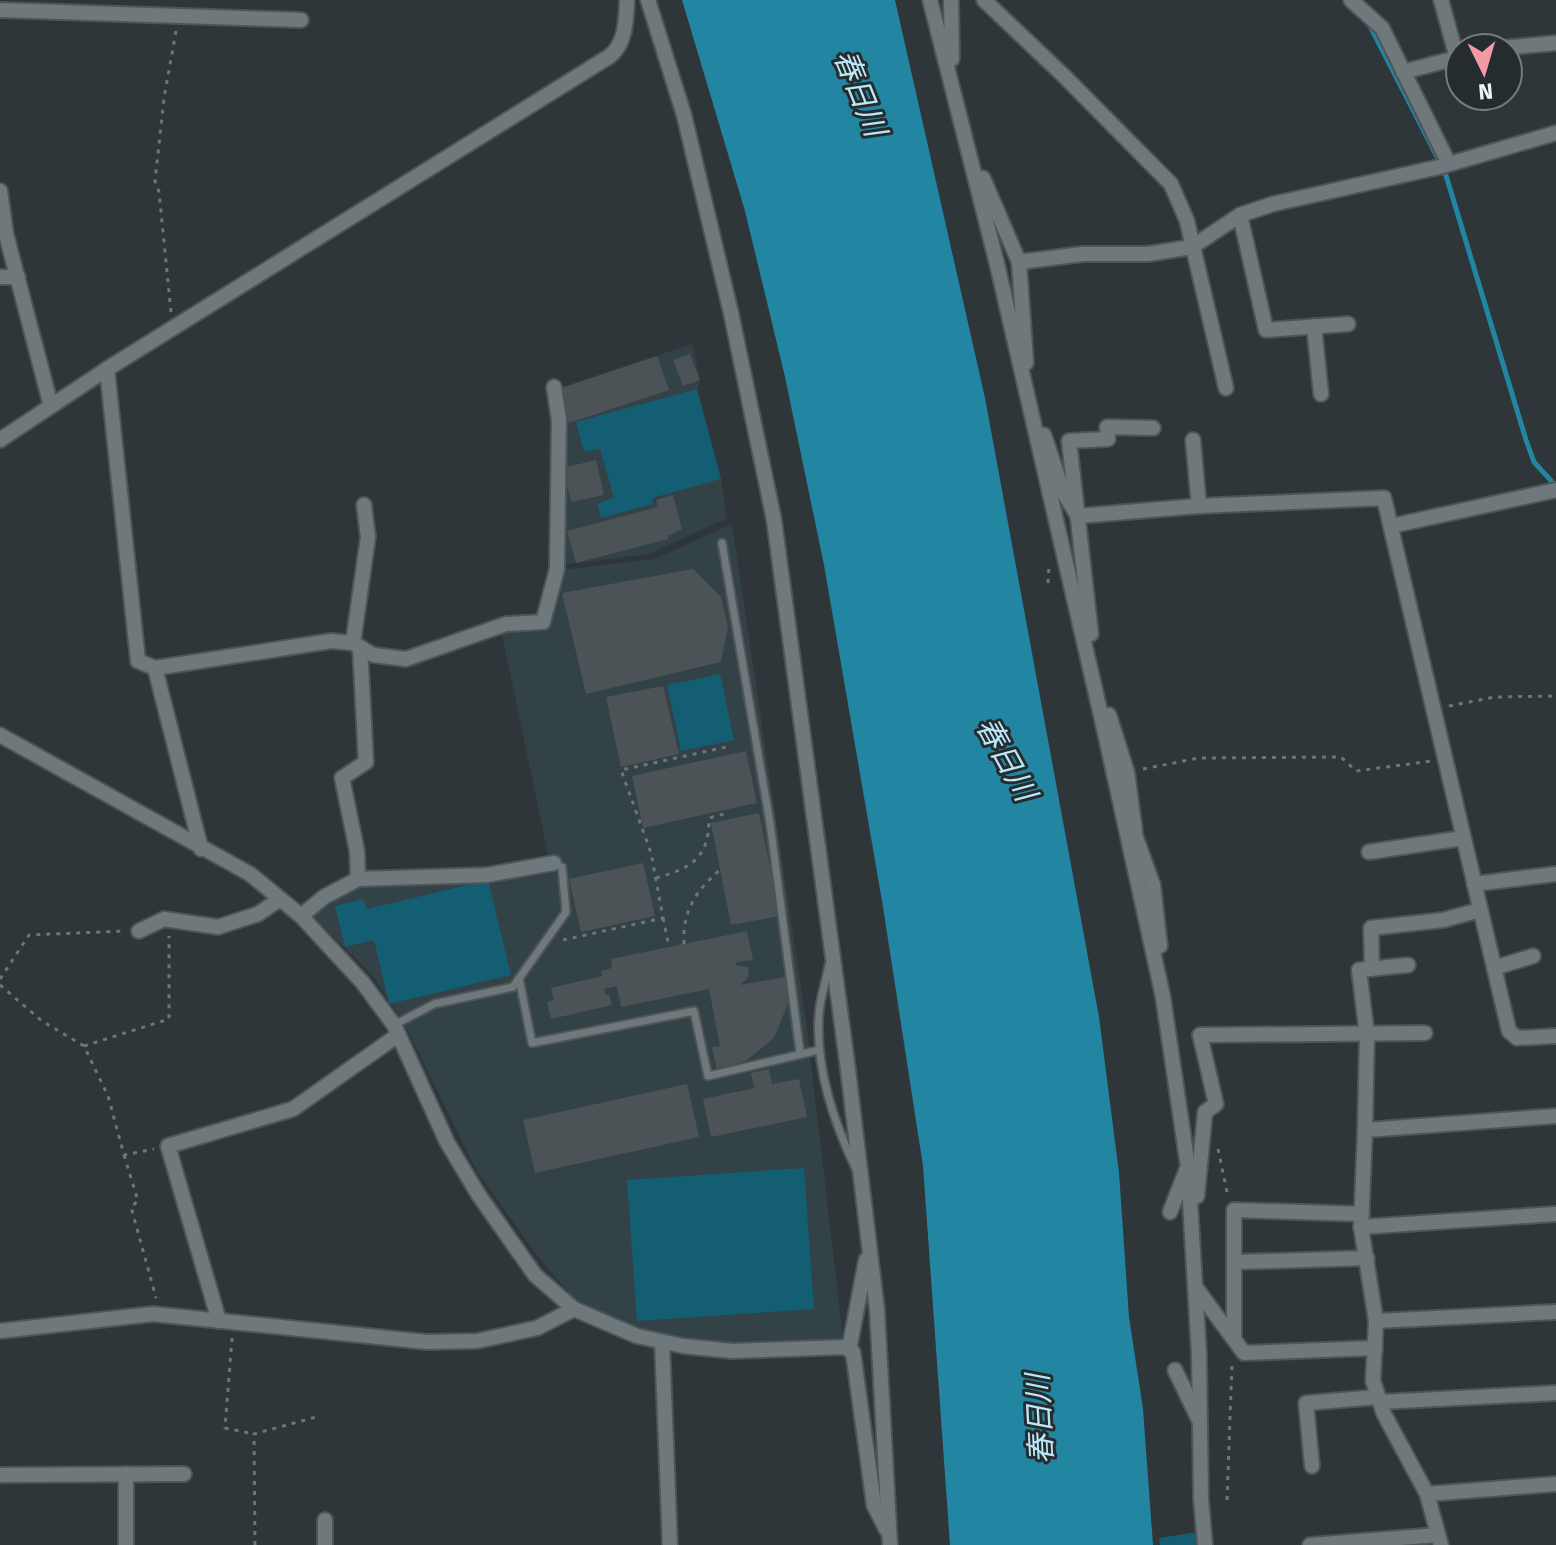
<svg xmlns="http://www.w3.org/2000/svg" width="1556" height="1545" font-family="'Fira Sans','Noto Sans JP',sans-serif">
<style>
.built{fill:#334247}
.green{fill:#135e72}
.water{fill:#2286a2}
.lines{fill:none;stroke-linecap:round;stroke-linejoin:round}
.stream{stroke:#2286a2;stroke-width:5}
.building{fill:#4b5356}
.service-casing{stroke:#4f5557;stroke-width:11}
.minor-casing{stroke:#4f5557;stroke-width:18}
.path{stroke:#6e7577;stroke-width:3;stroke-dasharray:4 6;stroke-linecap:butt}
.service{stroke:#6f787b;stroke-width:7}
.minor{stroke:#6f787b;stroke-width:14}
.labels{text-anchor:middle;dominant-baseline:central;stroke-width:6;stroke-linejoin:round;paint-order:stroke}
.water-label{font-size:30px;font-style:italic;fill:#bbe7f7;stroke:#252c2f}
</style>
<rect width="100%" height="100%" fill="#2f3639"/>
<!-- built -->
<g class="built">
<polygon points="692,344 700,380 697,390 721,479 727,518 649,554 561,565 558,389"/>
<polygon points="732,524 807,1028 843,1339 731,1343 643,1332 576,1301 536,1254 477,1171 404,1023 373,976 312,915 359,886 551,868 501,630 553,616 560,570 655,559"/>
</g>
<!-- green -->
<g class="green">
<polygon points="697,389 721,479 652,498 653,504 601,518 597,504 614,498 600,449 584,452 576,422"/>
<polygon points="720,674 734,740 681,751 667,685"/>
<polygon points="488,880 511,975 389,1004 374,940 345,947 335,906 363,899 367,909"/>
<polygon points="804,1168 814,1309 637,1321 627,1180"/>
<polygon points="1198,1532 1201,1545 1160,1545 1159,1538"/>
</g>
<!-- water -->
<polygon class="water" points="682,0 895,0 985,398 1099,1017 1119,1173 1129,1317 1143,1409 1153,1545 950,1545 923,1166 883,907 824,565 785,377 745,211"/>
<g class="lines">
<!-- stream -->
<polyline class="stream" points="1370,26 1445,172 1526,440 1534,462 1555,485"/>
</g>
<!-- building -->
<g class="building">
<polygon points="690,354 700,380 683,386 673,360"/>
<polygon points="657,356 669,390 569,423 558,389"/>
<polygon points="596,460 604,495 571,502 563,468"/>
<polygon points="673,495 682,529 668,536 668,539 576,563 567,531 658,507 656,500"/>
<polygon points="693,569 721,597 728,627 721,662 586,694 562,593"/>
<polygon points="663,686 679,754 621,767 606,697"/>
<polygon points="746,751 757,803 643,828 632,776"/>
<polygon points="759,813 780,916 731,925 711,823"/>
<polygon points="643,863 655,916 581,932 569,879"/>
<polygon points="747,931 753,960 737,962 736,965 747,967 749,973 747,979 740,985 786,977 788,1003 774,1038 747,1060 717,1070 712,1047 720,1046 709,989 621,1007 617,986 604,989 606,995 609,994 612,1005 551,1019 547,1002 554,1000 551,988 602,976 601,971 612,968 611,959"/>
<polygon points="769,1069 772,1084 799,1079 807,1117 711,1137 703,1099 754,1088 751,1073"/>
<polygon points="687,1084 699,1137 535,1173 523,1120"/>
</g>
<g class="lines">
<!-- service casing -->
<g class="service-casing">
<g id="service">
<polyline points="722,543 770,823 800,1052"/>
<path d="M829 965C826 981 820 998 819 1014 815 1068 833 1121 856 1169"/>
<polyline points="519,978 532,1043 694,1011 708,1076 819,1050"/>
<polyline points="394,1025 434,1004 513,987 566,912 562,867"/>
</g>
</g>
<!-- minor casing -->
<g class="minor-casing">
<g id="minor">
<polyline points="648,0 684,115 731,313 774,520 847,1062 877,1310 890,1545"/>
<polyline points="930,0 997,264 1105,733 1163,997 1188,1167 1199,1354 1201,1499 1205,1545"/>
<polyline points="951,0 952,59"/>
<polyline points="984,0 1064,76 1171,184 1187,221 1226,388"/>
<polyline points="1351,0 1382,28 1449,164"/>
<polyline points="1441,0 1457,58"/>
<polyline points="0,10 301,20"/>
<polyline points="1502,48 1556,43"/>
<polyline points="1403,72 1460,57"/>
<polyline points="983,178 1019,262"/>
<polyline points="0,191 6,234 51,406"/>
<polyline points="1240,215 1266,330 1348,324"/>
<polyline points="0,277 18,277"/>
<polyline points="1314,326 1321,394"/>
<polyline points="1026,363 1019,262 1083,254 1148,254 1192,247 1240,215 1273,204 1439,167 1556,133"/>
<polyline points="107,369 138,661 155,668"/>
<polyline points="1044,435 1063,492 1078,516 1199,506 1384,498 1509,1031 1517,1038 1556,1036"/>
<path d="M0 440 107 369 610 56C626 43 626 20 627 0"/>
<polyline points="1193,440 1199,506"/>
<polyline points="1391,526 1556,490"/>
<polyline points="1091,634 1069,441 1108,439 1107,427 1153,428"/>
<polyline points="353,643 368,537 364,505"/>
<polyline points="1109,715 1127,772 1135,831"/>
<polyline points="0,735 250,874 301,916 363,983 394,1025 447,1142 478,1194 535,1275 574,1309 637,1336 683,1346 732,1351 846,1347 853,1352 874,1505 886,1529"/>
<polyline points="1134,832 1153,885 1160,946"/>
<polyline points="201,849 155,668 331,641 353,643 373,655 406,659 506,624 543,622 557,569 559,420 554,387"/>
<polyline points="1369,852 1463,838"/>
<polyline points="358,879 357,851 342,778 366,762 360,647"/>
<polyline points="1474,884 1556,874"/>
<polyline points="301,916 324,897 358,879 487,875 554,863"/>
<polyline points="139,931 164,919 218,927 258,914 280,899"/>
<polyline points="1494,968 1533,956"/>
<polyline points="1372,969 1371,928 1443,920 1480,910"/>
<polyline points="1365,1130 1367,1035 1359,970 1408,965"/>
<polyline points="1197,1196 1205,1112 1216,1104 1200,1035 1425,1033"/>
<polyline points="1170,1212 1186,1171"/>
<polyline points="1361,1227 1365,1130 1556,1116"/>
<polyline points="1235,1262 1367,1258"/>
<polyline points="1196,1288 1244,1353 1375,1348"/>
<polyline points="219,1321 168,1146 293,1109 398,1035"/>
<polyline points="1376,1321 1556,1312"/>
<polyline points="0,1331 153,1314 427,1342 477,1341 537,1328 574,1309"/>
<polyline points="1234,1339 1234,1210 1362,1214"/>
<polyline points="662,1342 670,1545"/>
<polyline points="849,1350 866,1260"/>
<polyline points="1175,1370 1199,1420"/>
<polyline points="1380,1402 1556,1393"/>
<polyline points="1312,1466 1306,1403 1378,1397"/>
<polyline points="0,1475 184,1474"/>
<polyline points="1427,1494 1556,1484"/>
<polyline points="126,1545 126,1474"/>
<polyline points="325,1545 325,1520"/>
<polyline points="1310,1545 1438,1535"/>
<polyline points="1441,1545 1427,1494 1384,1414 1373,1381 1376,1321 1361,1227 1556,1214"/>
</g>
</g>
<!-- path -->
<g class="path">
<polyline points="171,312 159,192 155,181 164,98 176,31"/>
<polyline points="1048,583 1049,567"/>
<polyline points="1449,706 1495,697 1556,696"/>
<polyline points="1143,769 1199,758 1341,757 1356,771 1432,761"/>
<path d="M656 878C692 868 709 858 709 818L724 814"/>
<polyline points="663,918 669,947"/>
<polyline points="563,940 663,918 651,853 621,770 731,746"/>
<path d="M684 944C682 912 696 890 720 870"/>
<polyline points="0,979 29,935 124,931"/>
<polyline points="0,985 42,1021 84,1046 108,1096 124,1155 154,1149"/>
<polyline points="84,1046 169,1019 169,936"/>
<polyline points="1218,1149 1228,1197"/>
<polyline points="124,1155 138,1201 131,1207 156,1298"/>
<polyline points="232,1338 225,1428 254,1434"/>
<polyline points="1227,1500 1232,1364"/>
<polyline points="255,1545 254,1434 316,1417"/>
</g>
<!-- service -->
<use href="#service" class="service"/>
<!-- minor -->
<use href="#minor" class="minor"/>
</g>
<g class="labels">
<!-- water labels -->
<g class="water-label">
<text transform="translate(860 93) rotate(68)">春日川</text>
<text transform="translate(1006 759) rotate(61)">春日川</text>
<text transform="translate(1040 1419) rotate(-93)">春日川</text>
</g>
</g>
<!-- north arrow -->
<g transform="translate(1484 72) rotate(175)"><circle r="38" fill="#252c2f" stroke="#757c7e" stroke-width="2"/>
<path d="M0-6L14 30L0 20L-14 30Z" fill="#f49aa7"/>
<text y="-12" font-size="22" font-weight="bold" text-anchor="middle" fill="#eef3f5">N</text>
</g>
</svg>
